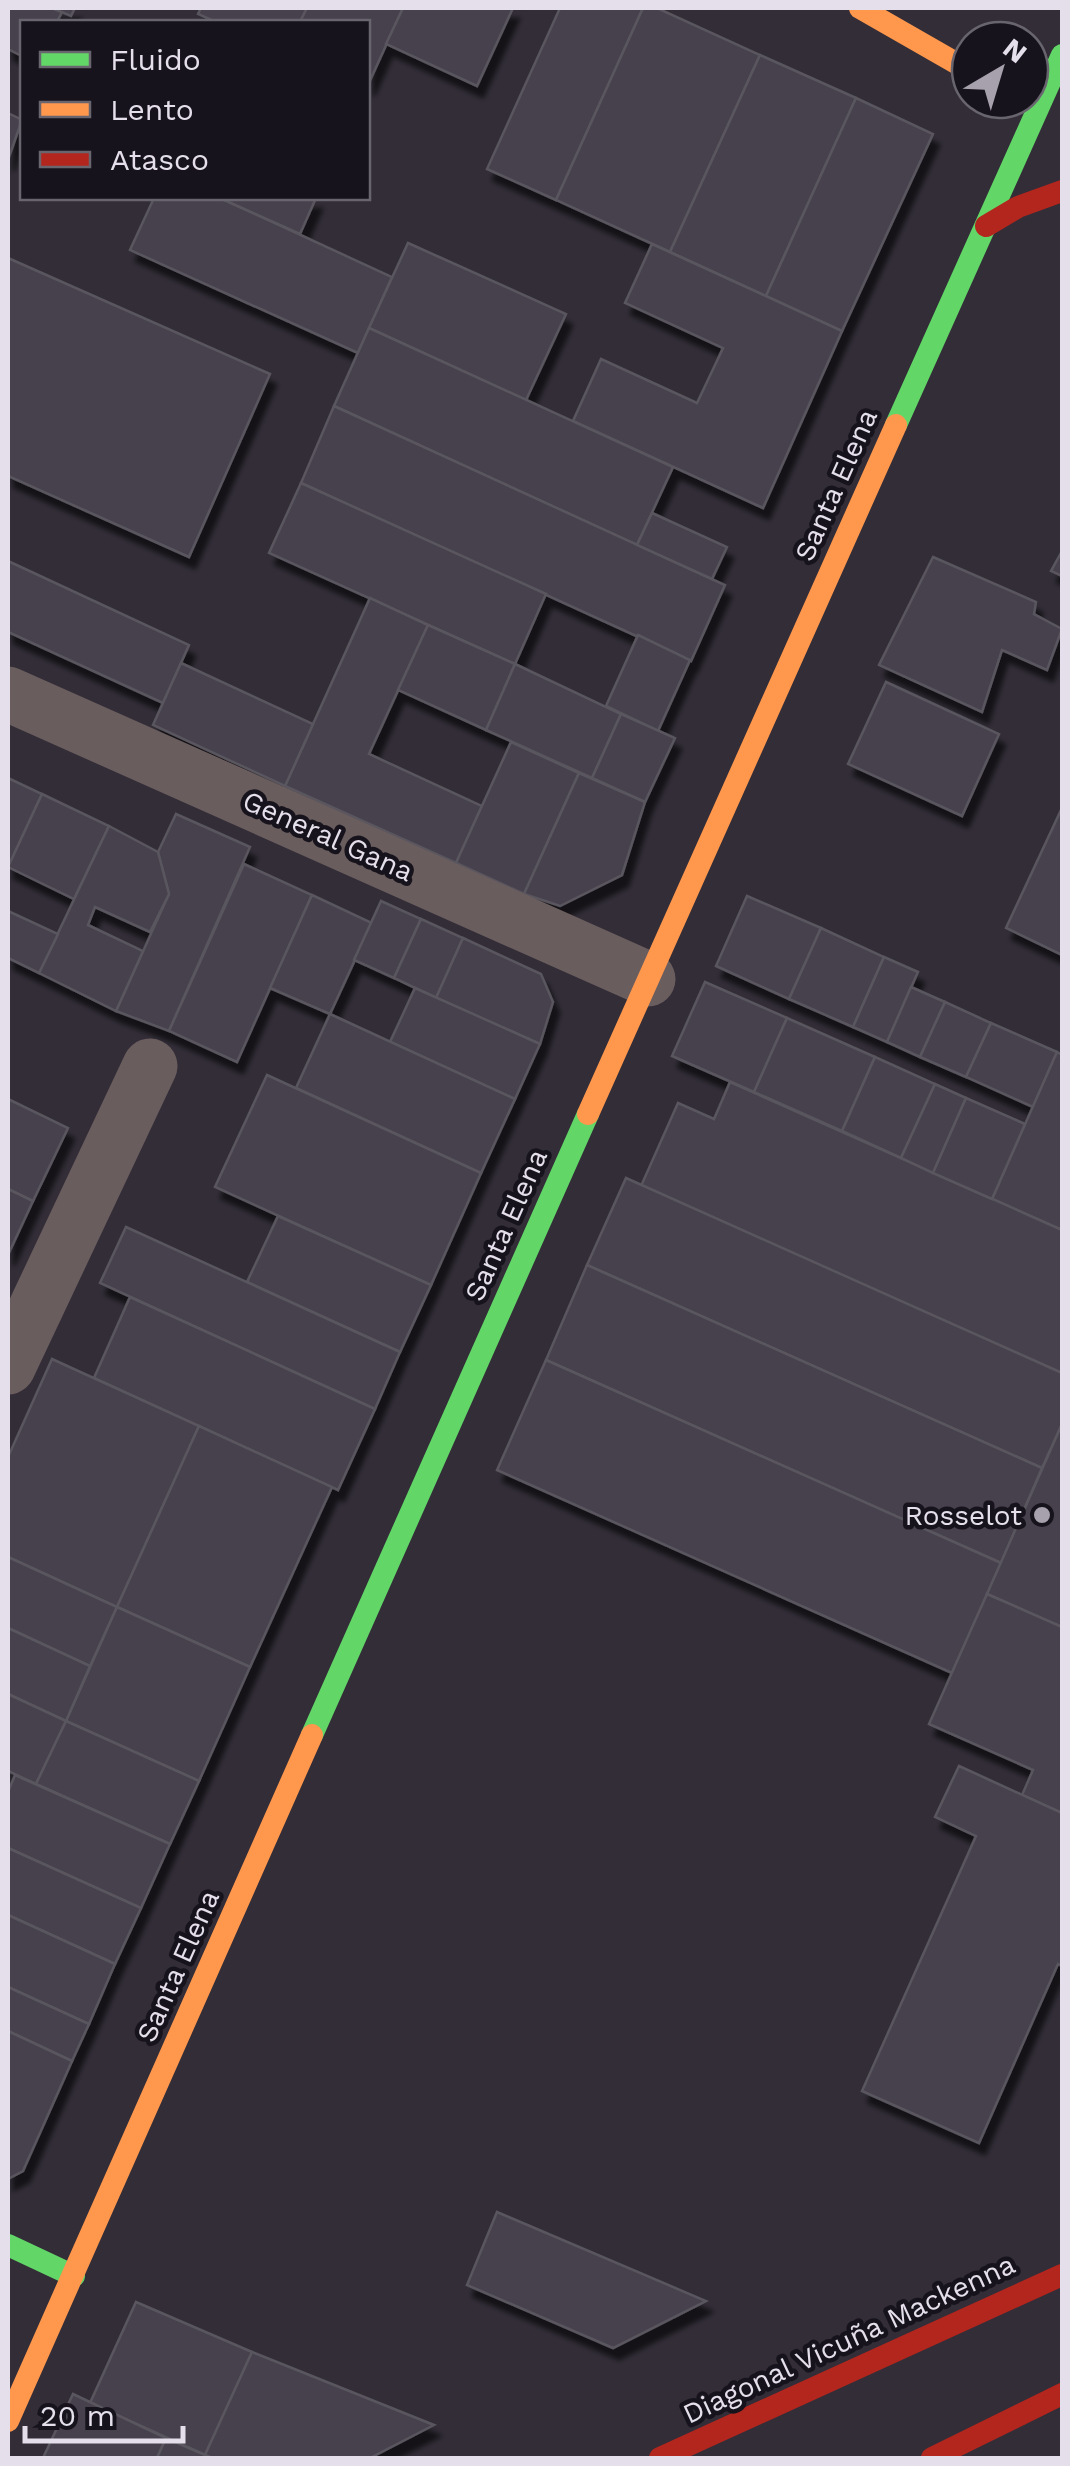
<svg xmlns="http://www.w3.org/2000/svg" width="1070" height="2466" font-family="'Work Sans',sans-serif">
<style>
.building{fill:#47414e;stroke:#5a565e;stroke-width:2.5;filter:url(#shadow)}
.lines{fill:none;stroke-linecap:round;stroke-linejoin:round}
.street{stroke:#6a5d5e;stroke-width:55}
.fast{stroke:#63d668;stroke-width:22}
.slow{stroke:#ff974d;stroke-width:22}
.jam{stroke:#b3261e;stroke-width:22}
.poi-dot{fill:#a6a1ac;stroke:#17131c;stroke-width:4}
.labels{text-anchor:middle;dominant-baseline:central;stroke-width:9;stroke-linejoin:round;paint-order:stroke}
.street-label{font-size:28px;fill:#e4dfeb;stroke:#17131c}
.poi-label{font-size:28px;fill:#e4dfeb;stroke:#17131c;text-anchor:end}
</style>
<defs>
<filter id="shadow"><feDropShadow dx="6" dy="11" stdDeviation="2.5" flood-color="#0009"/></filter>
</defs>
<rect width="100%" height="100%" fill="#322d37"/>
<!-- building -->
<g class="building">
<polygon points="8,8 52,8 62,12 57,22 22,22 22,56 8,49"/>
<polygon points="52,8 75,8 71,16"/>
<polygon points="201,8 307,8 300,22 216,22 198,14"/>
<polygon points="307,8 403,8 368,85 368,22 300,22"/>
<polygon points="403,8 513,8 477,86 386,44"/>
<polygon points="560,8 643,8 556,200 487,169"/>
<polygon points="643,8 657,8 760,55 670,252 556,200"/>
<polygon points="760,55 856,98 766,296 670,252"/>
<polygon points="856,98 933,134 842,331 766,296"/>
<polygon points="8,113 22,120 8,160"/>
<polygon points="154,198 220,198 392,277 358,353 130,250"/>
<polygon points="220,198 316,198 300,234"/>
<polygon points="408,243 566,314 526,400 369,328"/>
<polygon points="652,244 842,331 763,508 573,421 601,359 697,403 723,348 625,303"/>
<polygon points="8,258 270,374 189,557 8,476"/>
<polygon points="369,328 673,467 637,545 334,406"/>
<polygon points="334,406 725,585 691,661 301,483"/>
<polygon points="301,483 546,594 515,664 269,553"/>
<polygon points="652,513 727,547 712,579 637,545"/>
<polygon points="1062,551 1062,576 1051,571"/>
<polygon points="933,557 1036,602 1034,614 1062,629 1047,670 1002,650 982,712 879,665"/>
<polygon points="8,561 189,645 163,703 8,632"/>
<polygon points="370,598 428,625 369,754 482,806 456,863 285,786"/>
<polygon points="428,625 515,664 486,730 398,690"/>
<polygon points="638,635 690,660 658,731 606,706"/>
<polygon points="181,663 313,724 285,786 153,725"/>
<polygon points="515,664 621,714 592,778 486,730"/>
<polygon points="886,682 999,734 962,816 848,764"/>
<polygon points="621,714 675,738 645,802 592,778"/>
<polygon points="511,742 579,773 524,894 456,863"/>
<polygon points="579,773 645,802 622,875 560,906 524,894"/>
<polygon points="8,778 42,794 8,868"/>
<polygon points="42,794 109,826 74,899 8,867"/>
<polygon points="1061,810 1062,811 1062,955 1006,928"/>
<polygon points="176,814 250,847 169,1031 116,1011 169,894 158,852"/>
<polygon points="109,826 158,852 169,894 150,932 95,907 88,925 143,951 116,1011 39,973"/>
<polygon points="244,864 312,895 237,1062 169,1031"/>
<polygon points="312,895 372,923 330,1014 270,988"/>
<polygon points="747,896 821,928 789,999 716,966"/>
<polygon points="381,901 421,919 394,978 354,960"/>
<polygon points="8,911 58,934 39,973 8,958"/>
<polygon points="421,919 463,938 436,998 394,978"/>
<polygon points="821,928 884,957 853,1027 789,999"/>
<polygon points="463,938 541,974 553,1002 540,1044 436,998"/>
<polygon points="884,957 918,972 887,1042 853,1027"/>
<polygon points="705,982 787,1018 754,1092 672,1056"/>
<polygon points="911,987 945,1002 920,1057 887,1042"/>
<polygon points="415,988 540,1044 515,1099 390,1042"/>
<polygon points="945,1002 991,1023 966,1077 920,1057"/>
<polygon points="330,1014 515,1099 481,1173 296,1088"/>
<polygon points="787,1018 875,1057 842,1131 754,1092"/>
<polygon points="991,1023 1057,1052 1033,1107 966,1077"/>
<polygon points="1057,1052 1062,1055 1062,1230 992,1199"/>
<polygon points="875,1057 935,1084 901,1158 842,1131"/>
<polygon points="267,1075 481,1173 431,1285 215,1187"/>
<polygon points="730,1082 1062,1230 1062,1373 641,1186 678,1103 714,1119"/>
<polygon points="935,1084 966,1098 933,1173 901,1158"/>
<polygon points="966,1098 1025,1124 992,1199 933,1173"/>
<polygon points="8,1099 68,1128 33,1201 8,1189"/>
<polygon points="626,1178 1062,1373 1062,1424 1042,1468 587,1265"/>
<polygon points="8,1189 33,1201 8,1255"/>
<polygon points="278,1216 431,1285 400,1352 247,1282"/>
<polygon points="126,1227 400,1352 375,1409 100,1283"/>
<polygon points="587,1265 1042,1468 1001,1563 546,1360"/>
<polygon points="130,1297 375,1409 338,1490 94,1378"/>
<polygon points="52,1359 199,1426 117,1607 8,1557 8,1457"/>
<polygon points="546,1360 1001,1563 952,1673 497,1470"/>
<polygon points="1062,1424 1062,1627 987,1594"/>
<polygon points="199,1426 332,1487 250,1667 117,1607"/>
<polygon points="8,1557 117,1607 90,1666 8,1628"/>
<polygon points="987,1594 1062,1627 1062,1813 1022,1795 1033,1770 929,1724"/>
<polygon points="117,1607 250,1667 199,1781 66,1721"/>
<polygon points="8,1628 90,1666 66,1721 8,1694"/>
<polygon points="8,1694 66,1721 36,1784 8,1771"/>
<polygon points="66,1721 199,1781 170,1844 36,1784"/>
<polygon points="959,1766 1062,1813 1062,1966 1058,1964 979,2143 862,2091 976,1836 935,1817"/>
<polygon points="15,1775 170,1844 141,1908 8,1848 8,1792"/>
<polygon points="8,1848 141,1908 115,1964 8,1915"/>
<polygon points="8,1915 115,1964 89,2024 8,1987"/>
<polygon points="8,1987 89,2024 72,2061 8,2031"/>
<polygon points="8,2031 72,2061 23,2171 8,2179"/>
<polygon points="497,2212 706,2301 613,2348 467,2285"/>
<polygon points="136,2302 252,2352 205,2455 90,2403"/>
<polygon points="252,2352 434,2425 370,2458 212,2458 205,2455"/>
<polygon points="73,2394 166,2438 157,2458 43,2458"/>
<polygon points="166,2438 205,2455 212,2458 157,2458"/>
</g>
<g class="lines">
<!-- street -->
<g class="street">
<polyline points="8,694 648,979"/>
<polyline points="8,1367 150,1066"/>
</g>
<!-- fast -->
<g class="fast">
<polyline points="896,425 1062,55"/>
<polyline points="312,1735 588,1114"/>
<polyline points="8,2245 74,2276"/>
</g>
<!-- slow -->
<g class="slow">
<polyline points="860,8 970,71"/>
<polyline points="588,1114 896,425"/>
<polyline points="8,2421 312,1735"/>
</g>
<!-- jam -->
<g class="jam">
<polyline points="986,226 1018,207 1062,191"/>
<polyline points="660,2458 1062,2275"/>
<polyline points="932,2458 1062,2394"/>
</g>
</g>
<!-- markers -->
<circle class="poi-dot" cx="1042" cy="1515" r="10"/>
<g class="labels">
<!-- street labels -->
<g class="street-label">
<text transform="translate(836 485) rotate(-66)">Santa Elena</text>
<text transform="translate(328 836) rotate(24)">General Gana</text>
<text transform="translate(506 1225) rotate(-66)">Santa Elena</text>
<text transform="translate(178 1966) rotate(-66)">Santa Elena</text>
<text transform="translate(849 2339) rotate(-25)">Diagonal Vicuña Mackenna</text>
</g>
<!-- poi labels -->
<g class="poi-label">
<text x="1022" y="1515">Rosselot</text>
</g>
</g>
<!-- border -->
<rect width="1070" height="2466" fill="none" stroke="#e4dfeb" stroke-width="20"/>
<!-- legend -->
<rect x="20" y="20" width="350" height="180" fill="#17131c" stroke="#69656f" stroke-width="2.5"/>
<rect x="40" y="52" width="50" height="15" fill="#63d668" stroke="#69656f" stroke-width="2.5"/>
<text x="110" y="70" font-size="30" fill="#e4dfeb">Fluido</text>
<rect x="40" y="102" width="50" height="15" fill="#ff974d" stroke="#69656f" stroke-width="2.5"/>
<text x="110" y="120" font-size="30" fill="#e4dfeb">Lento</text>
<rect x="40" y="152" width="50" height="15" fill="#b3261e" stroke="#69656f" stroke-width="2.5"/>
<text x="110" y="170" font-size="30" fill="#e4dfeb">Atasco</text>
<!-- north arrow -->
<g transform="translate(1000 70) rotate(38)"><circle r="48" fill="#17131c" stroke="#69656f" stroke-width="2.5"/>
<path d="M0-8L18 38L0 25L-18 38Z" fill="#a6a1ac"/>
<text y="-15" font-size="28" font-weight="bold" text-anchor="middle" fill="#e4dfeb">N</text>
</g>
<!-- scale -->
<path d="M25 2426v15h158v-15" fill="none" stroke="#e4dfeb" stroke-width="5"/>
<text x="40" y="2426" font-size="30" fill="#e4dfeb" stroke="#17131c" stroke-width="8" paint-order="stroke">20 m</text>
</svg>
